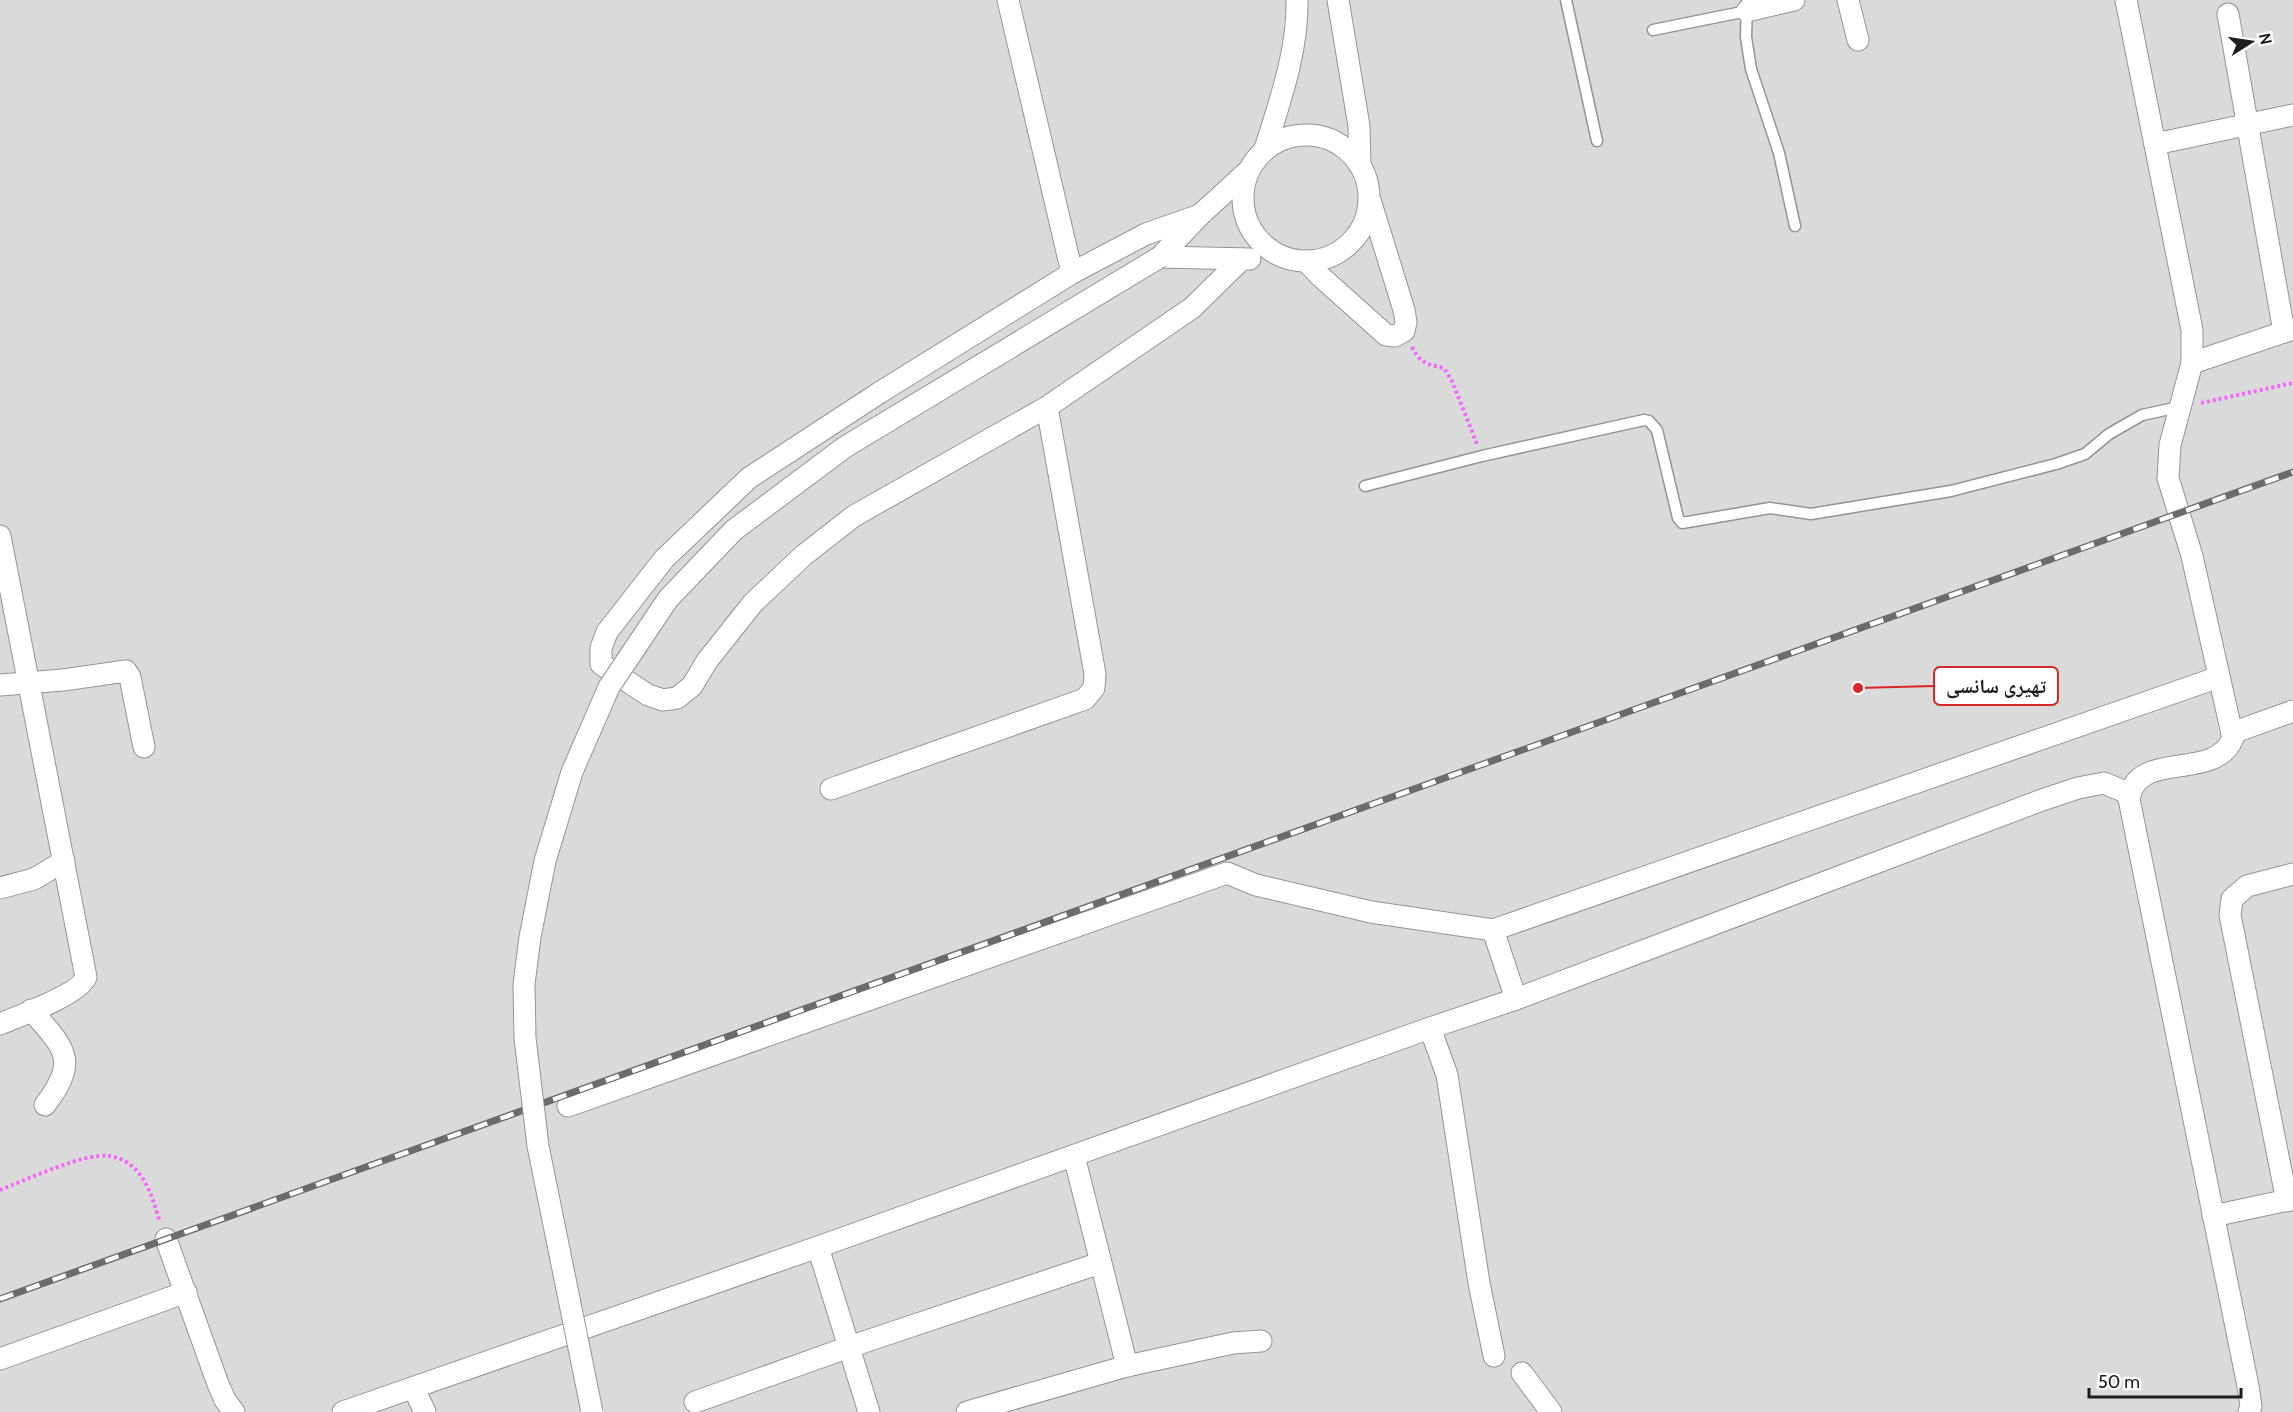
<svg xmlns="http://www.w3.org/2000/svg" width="2293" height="1412" font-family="Cabin,'Noto Naskh Arabic',sans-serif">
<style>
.residential{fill:#dbdadb}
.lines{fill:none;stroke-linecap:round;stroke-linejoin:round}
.service-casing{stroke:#949494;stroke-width:13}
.minor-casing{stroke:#949494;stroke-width:23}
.path{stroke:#f268fb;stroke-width:4;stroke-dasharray:3 3;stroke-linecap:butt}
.service{stroke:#fff;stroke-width:10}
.minor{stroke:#fff;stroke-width:21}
.rail-casing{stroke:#6b6b6b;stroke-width:7}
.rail{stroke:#fff;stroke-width:4.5;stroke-dasharray:14;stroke-linecap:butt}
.minor-bridge-casing{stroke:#949494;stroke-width:23;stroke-linecap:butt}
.minor-bridge{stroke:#fff;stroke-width:21}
.leader{fill:none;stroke:#d62828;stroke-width:2}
.callout-dot{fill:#d62828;stroke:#fff;stroke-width:2}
.callout{fill:#fff;stroke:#d62828;stroke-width:2}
.callout-label{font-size:20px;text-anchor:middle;font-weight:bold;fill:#1d1d1d}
</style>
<rect width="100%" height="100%" fill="#efe3e9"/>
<!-- residential -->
<rect class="residential" x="0" y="0" width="2293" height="1412"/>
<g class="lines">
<!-- service casing -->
<g class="service-casing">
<g id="service">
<polyline points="1566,0 1597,141"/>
<polyline points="1747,0 1746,37 1751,69 1779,153 1795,226"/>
<polyline points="1653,30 1747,11"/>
<polyline points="1365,486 1482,456 1644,420 1649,421 1657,430 1678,518 1682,523 1770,508 1811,514 1951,491 2056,464 2085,454 2109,434 2142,415 2179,407"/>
</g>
</g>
<!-- minor casing -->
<g class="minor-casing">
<g id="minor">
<polyline points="1008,0 1072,273"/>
<polyline points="1338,0 1359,126 1360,166"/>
<polyline points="1848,0 1858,40"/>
<path d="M2126 0 2192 330V363L2170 445 2168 478 2192 556 2233 738C2215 783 2137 748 2129 799L2248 1386 2251 1406 2249 1412"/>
<polyline points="1747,11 1794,0"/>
<polyline points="2228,14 2284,332"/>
<circle cx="1306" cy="198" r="63"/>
<polyline points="2155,144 2293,115"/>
<path d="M1265 149C1280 101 1298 51 1297 0"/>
<polyline points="1200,215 1146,234 1072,273 879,393 749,478 664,559 607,632 601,648 601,664 648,695 663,700 677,698 692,686 707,661 753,603 804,555 854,516 1047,407 1192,308 1242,259"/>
<polyline points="1160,257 1250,259"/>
<polyline points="1160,257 1200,215 1248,171"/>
<polyline points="1307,262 1320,276 1386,335 1395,336 1404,331 1406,322 1404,310 1370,200"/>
<polyline points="2192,363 2293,329"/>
<path d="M0 536 86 977C80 994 19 1016 0 1024"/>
<polyline points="0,685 63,680 126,671 130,677 144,747"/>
<polyline points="2232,733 2293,711"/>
<polyline points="831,789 1085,699 1094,688 1095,674 1047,407"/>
<polyline points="0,888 34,879 64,861"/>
<polyline points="1493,930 1516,999"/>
<path d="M31 1010C64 1048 80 1059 45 1105"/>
<polyline points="1430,1028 1447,1075 1479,1283 1494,1356"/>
<polyline points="568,1106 1227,873 1256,885 1371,912 1493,930 2219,677"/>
<polyline points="1074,1156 1127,1366"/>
<polyline points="2287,1201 2230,915 2232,899 2247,886 2293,874"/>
<polyline points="2213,1216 2293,1199"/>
<polyline points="166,1239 218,1384 225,1400 234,1412"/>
<polyline points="818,1247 869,1412"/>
<polyline points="0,1359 186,1292"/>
<polyline points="1522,1373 1551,1412"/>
<polyline points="414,1389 425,1412"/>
<polyline points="695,1402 849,1347 1100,1263"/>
<polyline points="343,1412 818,1247 1430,1028 1516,999 2042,800 2078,788 2104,783 2130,794"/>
<polyline points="967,1412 1127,1366 1233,1343 1261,1341"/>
</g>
</g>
<!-- path -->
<g class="path">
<path d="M1412 347C1419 362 1428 365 1444 368L1452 381 1477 444"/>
<polyline points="2201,403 2293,383"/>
<path d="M0 1190C26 1180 85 1152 110 1156 121 1158 130 1163 137 1171 150 1186 154 1204 160 1222"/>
</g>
<!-- service -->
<use href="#service" class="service"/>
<!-- minor -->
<use href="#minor" class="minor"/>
<!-- rail casing -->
<g class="rail-casing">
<polyline id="rail" points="0,1299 2293,472"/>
</g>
<!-- rail -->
<use href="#rail" class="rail"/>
<!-- minor-bridge casing -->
<g class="minor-bridge-casing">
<polyline id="minor-bridge" points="592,1412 538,1146 525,1038 524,984 530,937 545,861 572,772 609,687 668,599 734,530 845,447 1160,257"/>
</g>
<!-- minor-bridge -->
<use href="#minor-bridge" class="minor-bridge"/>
</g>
<!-- callouts -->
<path class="leader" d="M1858 688L1934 686"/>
<circle class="callout-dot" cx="1858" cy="688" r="6"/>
<rect class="callout" x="1934" y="667" width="124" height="38" rx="6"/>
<g class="callout-label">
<text x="1996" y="693">تھیری سانسی</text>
</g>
<!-- north arrow -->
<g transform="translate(2251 42) rotate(78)" stroke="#ffffff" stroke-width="4.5" paint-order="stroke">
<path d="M0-4.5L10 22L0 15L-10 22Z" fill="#1d1d1d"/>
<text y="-9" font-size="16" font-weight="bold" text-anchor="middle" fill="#1d1d1d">N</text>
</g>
<!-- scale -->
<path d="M2089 1388v9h152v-9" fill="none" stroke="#1d1d1d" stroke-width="3"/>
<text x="2098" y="1388" font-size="18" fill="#1d1d1d" stroke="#ffffff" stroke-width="4.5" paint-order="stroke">50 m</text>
</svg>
